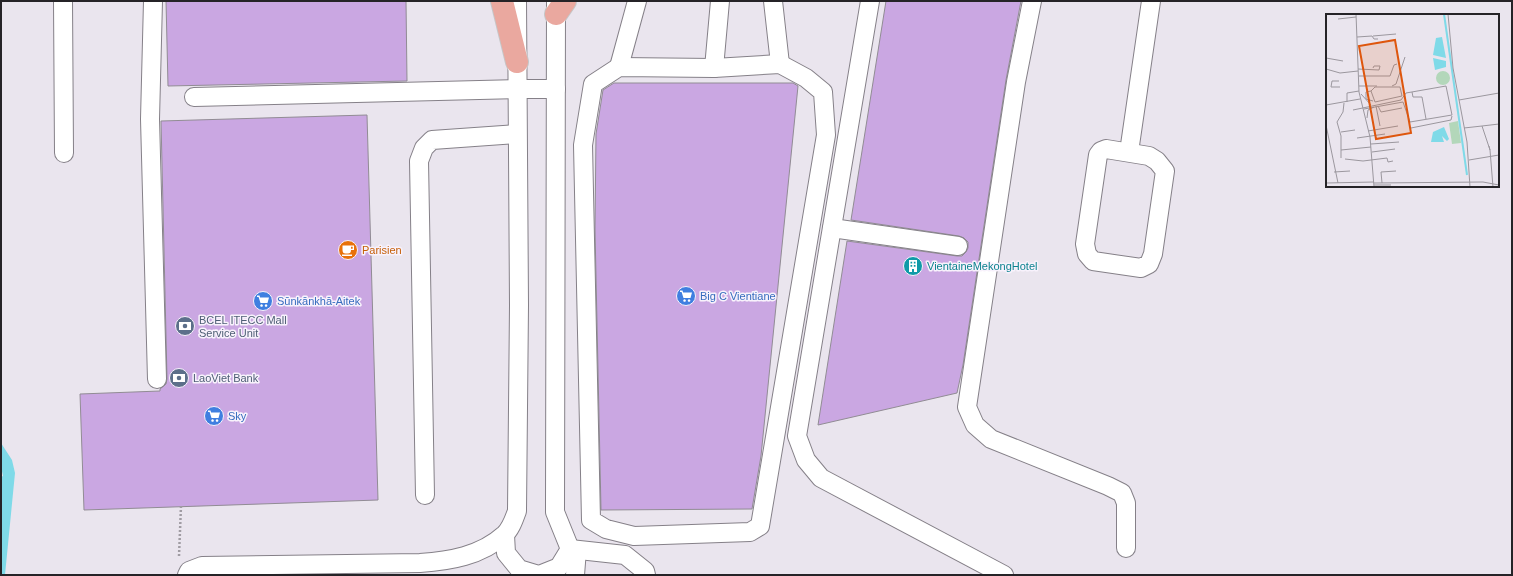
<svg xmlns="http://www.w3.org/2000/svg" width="1513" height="576" font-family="Arial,sans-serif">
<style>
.water{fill:#7fdae8}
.building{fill:#caa7e2;stroke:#918c94}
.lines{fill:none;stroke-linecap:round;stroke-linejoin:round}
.minor-casing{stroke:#858088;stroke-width:20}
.major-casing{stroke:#c6c6c7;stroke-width:24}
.path{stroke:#a09ca3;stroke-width:2.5;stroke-dasharray:2 2;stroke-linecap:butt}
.minor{stroke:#fff;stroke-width:18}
.major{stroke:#eaa89f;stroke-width:22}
.labels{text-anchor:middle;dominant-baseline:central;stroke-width:3;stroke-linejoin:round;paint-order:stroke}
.food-label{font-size:11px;fill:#c56008;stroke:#f8f2fc;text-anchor:start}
.culture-label{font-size:11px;fill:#0d838f;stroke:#f8f2fc;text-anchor:start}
.shop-label{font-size:11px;fill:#366cbe;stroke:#f8f2fc;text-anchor:start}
.service-label{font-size:11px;fill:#4e5e75;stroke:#f8f2fc;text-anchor:start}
.inset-river{fill:none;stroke:#7fdae8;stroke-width:2}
.inset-road{fill:none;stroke:#9b979e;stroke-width:1}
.view{fill:#de560d;fill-opacity:0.15;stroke:#de560d;stroke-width:2}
.inset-edge{fill:none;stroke:#252327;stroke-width:2}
</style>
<rect width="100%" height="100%" fill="#eae5ee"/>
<!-- water -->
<polygon class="water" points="1,443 12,460 15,473 5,575 1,575 1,477 3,476 1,467"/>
<!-- building -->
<g class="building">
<polygon points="166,1 406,1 407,81 168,86"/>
<polygon points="886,1 1021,1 1006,80 963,365 957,393 818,425 847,241 957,256 962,256 966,252 968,248 968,242 964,238 959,236 851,220"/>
<polygon points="614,83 793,83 798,86 761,456 752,509 601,510 595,229 596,134 603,90"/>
<polygon points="367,115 378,500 84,510 80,394 160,391 160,389 166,384 167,379 161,121"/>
</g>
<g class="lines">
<!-- minor casing -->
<g class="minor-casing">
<g id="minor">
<polyline points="63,1 64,153"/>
<polyline points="153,1 150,119 157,379"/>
<polyline points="556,1 555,512 570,549"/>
<polyline points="773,1 780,64"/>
<polyline points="870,1 797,436 806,460 821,478 1004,575"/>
<polyline points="1032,1 1016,82 967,407 975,425 991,439 1108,486 1122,493 1126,503 1126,548"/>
<polygon points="780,64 806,78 823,92 826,135 760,526 750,532 634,536 606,529 591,520 583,145 593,84 619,67 714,68"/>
<polyline points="619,67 637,1"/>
<polyline points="714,68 720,1"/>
<polyline points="194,97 517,89 556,89"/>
<polygon points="1106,149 1149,156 1157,161 1165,171 1153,254 1149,264 1141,268 1093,261 1087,254 1085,244 1098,155 1101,151"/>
<polyline points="1129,152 1151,1"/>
<polyline points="832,228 958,246"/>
<polyline points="425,495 419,161 424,148 432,140 517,134"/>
<polyline points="505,535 506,553 519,569 539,575 559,567 570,549"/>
<polyline points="570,549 625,555 645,571 646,575"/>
<path d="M187 575 189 571 202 566 420 563C449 561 481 556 504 535 511 529 514 519 517 511L519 305 517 1"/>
<polyline points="575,575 577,550"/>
</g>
</g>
<!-- major casing -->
<g class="major-casing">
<g id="major">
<polyline points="502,1 517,62"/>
<polyline points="556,14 565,1"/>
</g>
</g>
<!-- path -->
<polyline class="path" points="179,556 181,506"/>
<!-- minor -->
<use href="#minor" class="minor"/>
<!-- major -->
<use href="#major" class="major"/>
</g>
<!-- icons -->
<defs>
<g id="cafe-disc" transform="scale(1)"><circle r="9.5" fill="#e8710a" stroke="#f8f2fc"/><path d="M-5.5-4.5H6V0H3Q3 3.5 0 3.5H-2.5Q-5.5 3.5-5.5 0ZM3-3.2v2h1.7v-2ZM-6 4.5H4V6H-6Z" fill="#fff"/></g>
<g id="building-disc" transform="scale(1)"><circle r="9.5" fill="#0f9aa8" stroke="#f8f2fc"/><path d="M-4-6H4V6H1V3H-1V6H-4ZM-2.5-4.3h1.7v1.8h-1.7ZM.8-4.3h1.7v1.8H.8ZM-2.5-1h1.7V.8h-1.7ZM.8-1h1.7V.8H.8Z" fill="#fff"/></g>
<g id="supermarket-disc" transform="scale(1)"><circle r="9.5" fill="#3f7fe0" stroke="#f8f2fc"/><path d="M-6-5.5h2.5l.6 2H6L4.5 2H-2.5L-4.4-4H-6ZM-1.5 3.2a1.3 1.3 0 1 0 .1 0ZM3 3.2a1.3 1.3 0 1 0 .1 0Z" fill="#fff"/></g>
<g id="bank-disc" transform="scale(1)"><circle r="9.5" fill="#5c6f8a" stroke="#f8f2fc"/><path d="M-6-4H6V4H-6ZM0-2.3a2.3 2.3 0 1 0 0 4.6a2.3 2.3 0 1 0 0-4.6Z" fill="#fff"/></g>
</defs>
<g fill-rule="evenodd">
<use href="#cafe-disc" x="348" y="250"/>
<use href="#building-disc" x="913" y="266"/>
<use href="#supermarket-disc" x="686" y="296"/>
<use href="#supermarket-disc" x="263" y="301"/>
<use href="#bank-disc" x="185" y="326"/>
<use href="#bank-disc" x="179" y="378"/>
<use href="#supermarket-disc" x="214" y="416"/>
</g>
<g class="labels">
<!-- food labels -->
<g class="food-label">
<text x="362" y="250">Parisien</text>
</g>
<!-- culture labels -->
<g class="culture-label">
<text x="927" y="266">VientaineMekongHotel</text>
</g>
<!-- shop labels -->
<g class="shop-label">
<text x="700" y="296">Big C Vientiane</text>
<text x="277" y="301">Sūnkānkhā-Aitek</text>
<text x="228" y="416">Sky</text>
</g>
<!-- service labels -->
<g class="service-label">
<text x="199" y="320">BCEL ITECC Mall<tspan x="199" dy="13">Service Unit</tspan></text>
<text x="193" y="378">LaoViet Bank</text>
</g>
</g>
<!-- overview -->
<g transform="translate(1326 14)">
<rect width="173" height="173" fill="#eae5ee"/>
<path d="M110 64a7 7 0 1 1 14 0a7 7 0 1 1-14 0ZM132 107 135 129 126 130 123 109Z" fill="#b3d7ba"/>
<path d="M116 23 120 44 107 41 110 24ZM107 44 120 47V53L109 56ZM118 113 123 125 121 127 116 122 118 128H105L107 118Z" fill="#7fdae8"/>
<path class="inset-river" d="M118 0 141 161"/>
<path class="inset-road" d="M30 0 33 78 44 123 48 173M122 0 127 54 141 128 144 173M12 5 30 3M47 22 70 20M31 23 46 22 48 25H52M0 44 17 47M0 55 14 59 32 57M32 55 53 56 54 52H48L47 54M33 62H64L68 51 71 50M13 67H6L5 73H14M33 72H51M66 72 70 70 79 43M49 73H74L76 82 49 88 45 77ZM45 77 40 78V85L47 87M86 78 87 83H96L100 105M35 80 45 91M133 86 173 79M21 88V79L33 77M0 91 34 85M50 92 54 112M52 92 55 98 76 94M27 96 75 86 80 79 120 72 126 101 84 108 77 88 38 95M41 104 42 96 48 93M0 111 12 169M85 114 125 106 126 102M138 114 156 112M42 117 72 112M15 118 29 116M31 124 59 120M45 130 73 128M163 132 164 136 156 112 173 110M15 136 45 133M164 136 167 173M46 138 69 135M15 144V122L11 108 17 98 18 89M19 145 37 147 61 144 62 148 67 147M143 146 173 141M8 158 24 157M0 169 48 168M48 169 157 168 173 171M56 169 55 158 70 157M48 171H65"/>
<path class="view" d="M69 26 85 119 50 125 33 32Z"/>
<rect width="173" height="173" class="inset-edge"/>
</g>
<!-- border -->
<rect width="1513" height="576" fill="none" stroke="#252327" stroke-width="4"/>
</svg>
